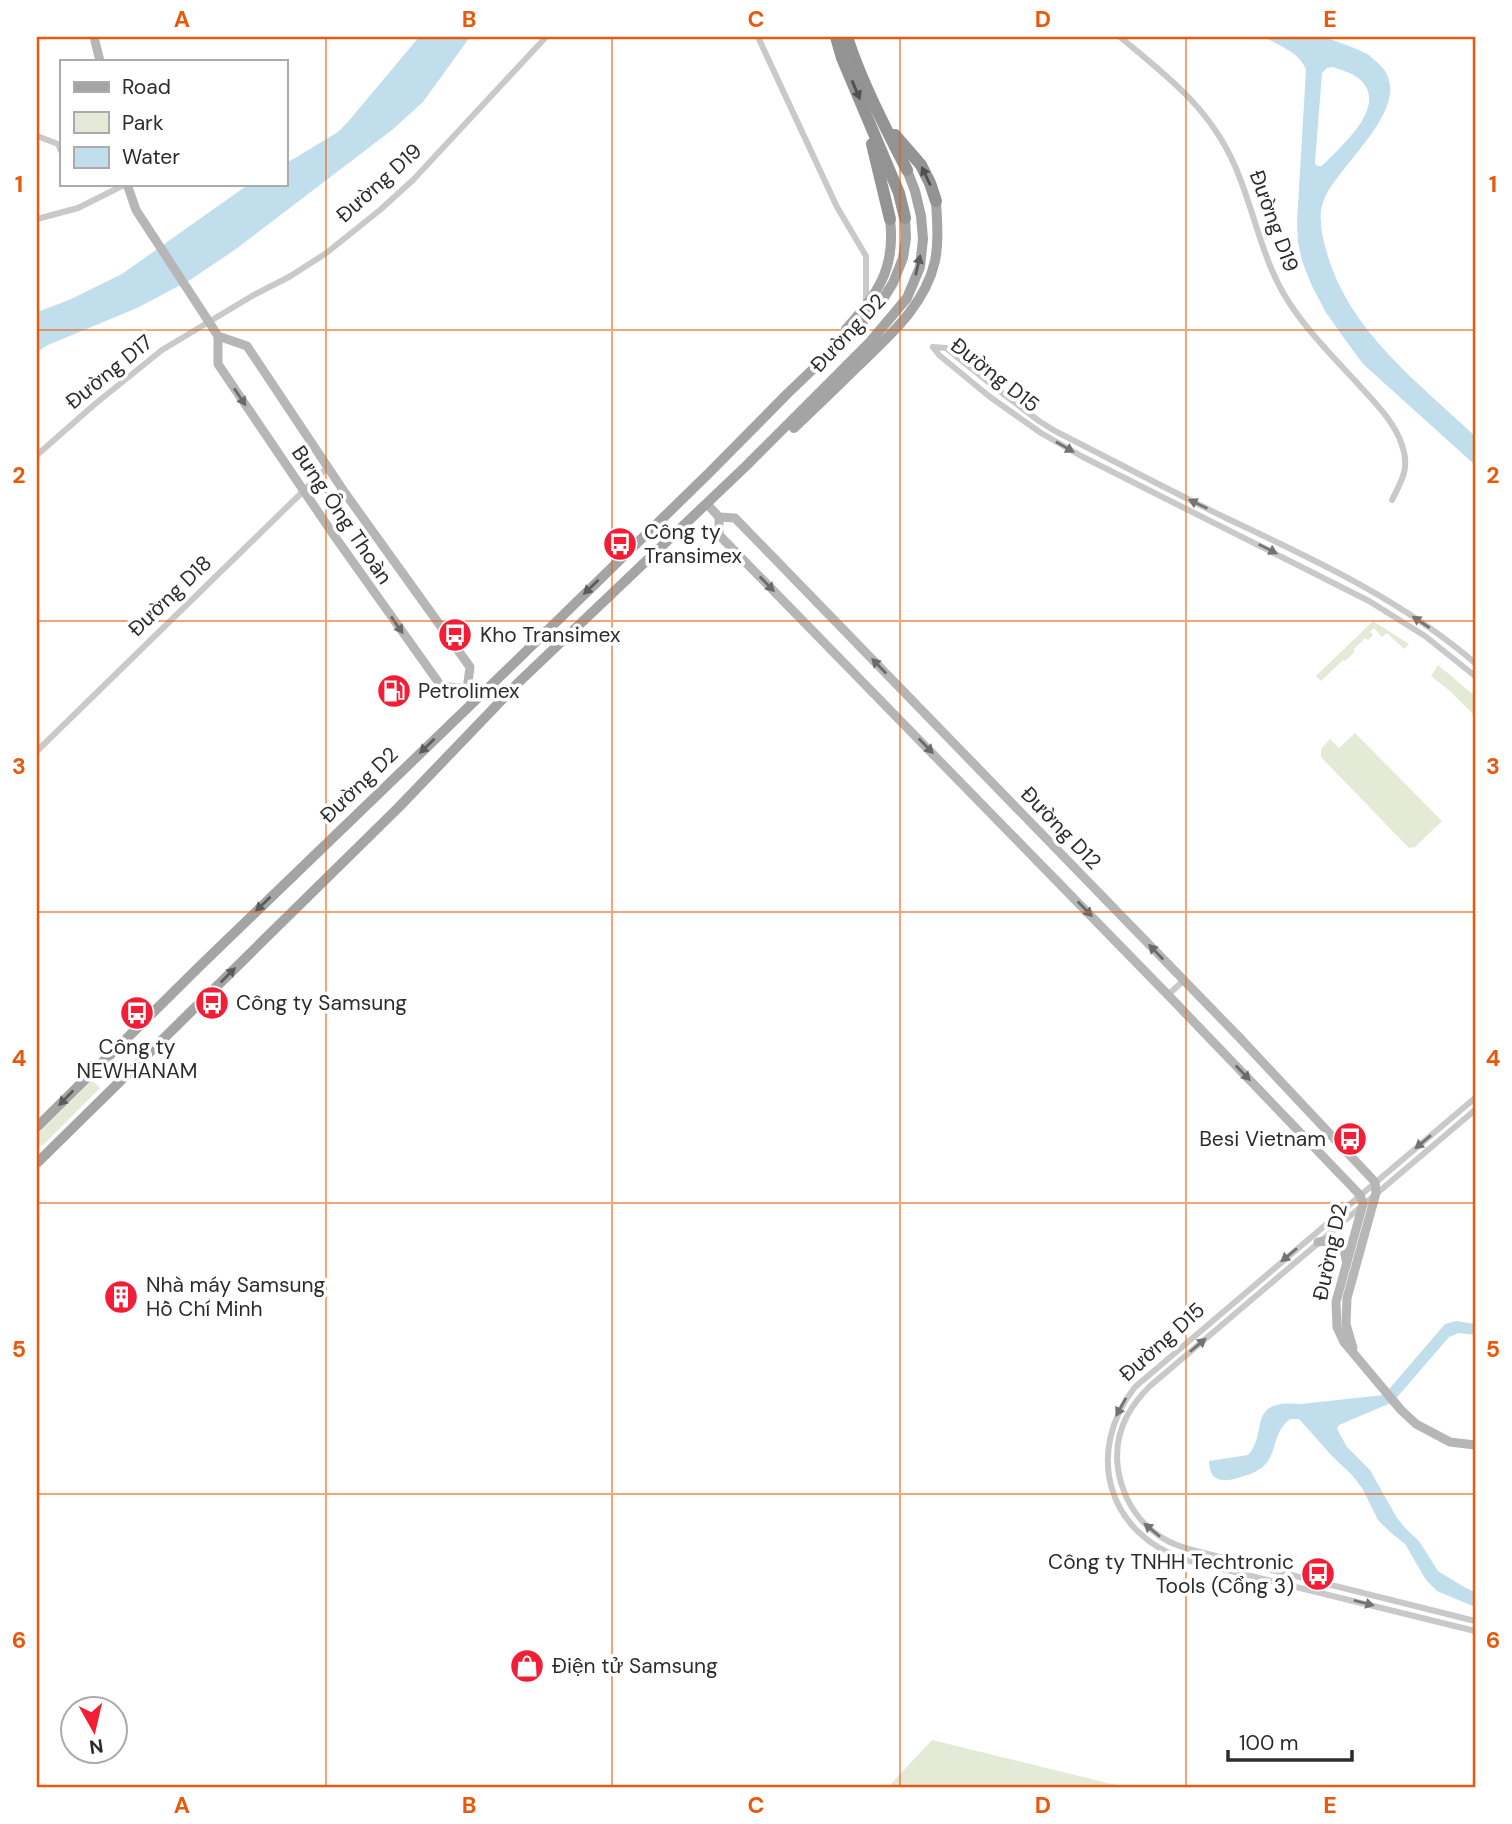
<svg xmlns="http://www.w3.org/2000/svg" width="1512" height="1824" font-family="'DM Sans',sans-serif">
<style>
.green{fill:#e3ebd7}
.water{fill:#c1deed;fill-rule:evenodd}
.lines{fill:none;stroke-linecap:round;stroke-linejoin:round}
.street{stroke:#c9c9c9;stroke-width:6}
.secondary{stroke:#b6b6b6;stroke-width:9}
.primary{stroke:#a4a4a4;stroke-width:10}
.highway{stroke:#939393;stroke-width:12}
.oneway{fill:#505050}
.oneway2{fill:#5c5c5c}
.oneway3{fill:#6a6a6a}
.oneway4{fill:#737373}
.grid{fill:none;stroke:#e8590c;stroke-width:2;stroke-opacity:0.55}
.labels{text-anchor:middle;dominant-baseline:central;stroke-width:7;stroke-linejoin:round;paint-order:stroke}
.street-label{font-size:21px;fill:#2c2c2c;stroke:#fff}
.poi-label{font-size:21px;fill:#2c2c2c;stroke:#fff;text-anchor:start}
.neatline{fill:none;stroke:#e8590c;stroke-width:2.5}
.grid-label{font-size:23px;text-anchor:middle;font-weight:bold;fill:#e8590c}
</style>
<rect width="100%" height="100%" fill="#fff"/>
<!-- green -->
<g class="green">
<polygon points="1373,621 1409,644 1404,649 1387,633 1382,637 1374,628 1370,632 1373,635 1368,640 1365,638 1354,649 1355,651 1345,661 1343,660 1321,681 1316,676"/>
<polygon points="1438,665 1475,696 1475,716 1450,691 1431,676"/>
<polygon points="1355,733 1442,821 1415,847 1409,848 1321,757 1321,749 1330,739 1339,748"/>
<polygon points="92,1080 100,1088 43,1145 37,1147 37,1135"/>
<polygon points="932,1740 1124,1787 888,1787"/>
</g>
<!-- water -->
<g class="water">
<polygon points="419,37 470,37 423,102 392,130 236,249 190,280 137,308 48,345 37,352 37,312 69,300 122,274 249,184 285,184 285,164 338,132 347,123"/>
<path d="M1264 37C1280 37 1308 34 1322 37 1332 39 1358 49 1367 54 1371 56 1375 61 1379 64 1420 103 1337 165 1324 200 1321 206 1320 215 1321 221 1321 232 1324 243 1327 253 1349 331 1419 383 1475 436V465L1363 364 1341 334 1325 311 1311 284 1302 261 1298 242 1297 222 1306 70C1301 53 1278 45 1264 37ZM1333 67C1341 70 1352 73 1358 78 1391 104 1342 145 1324 164L1321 166H1317L1315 163 1322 73 1327 68Z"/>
<path d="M1456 1321 1475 1324V1335L1459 1333 1449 1337 1393 1402 1339 1425 1337 1429 1347 1447 1370 1470 1397 1518 1406 1529 1419 1541 1438 1571 1464 1587 1475 1592V1607L1437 1591 1426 1580 1405 1544 1390 1532 1378 1520 1362 1488 1352 1475 1332 1456 1299 1419H1290C1266 1438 1284 1465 1244 1476 1237 1478 1230 1481 1223 1480 1211 1479 1210 1471 1209 1461L1248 1455C1269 1433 1245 1399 1300 1404L1384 1395 1445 1324Z"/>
</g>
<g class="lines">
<!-- street -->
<g class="street">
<polyline points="758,37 837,207 866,256 866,305"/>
<path d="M1120 37C1167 76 1210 108 1235 166 1255 212 1262 262 1290 304 1310 334 1335 359 1359 385 1375 403 1394 421 1402 445 1410 468 1402 480 1392 500"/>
<polyline points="37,136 58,144 61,151"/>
<polyline points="37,219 78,208 126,184"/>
<polyline points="933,347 939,355 990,397 1041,433 1083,457 1369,601 1425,636 1475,676"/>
<path d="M933 347 946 348 997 389 1039 421 1055 431C1112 460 1169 490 1226 518 1313 559 1402 600 1475 663"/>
<polyline points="37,455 95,404 162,350 252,296 289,277 325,254 380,210 413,180 546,37"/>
<polyline points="37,751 328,467"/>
<polyline points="1168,995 1184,980"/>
<path d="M1475 1098 1135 1387C1084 1452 1107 1534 1186 1560L1475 1631"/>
<path d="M1475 1110 1150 1386C1141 1395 1133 1405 1127 1416 1105 1458 1122 1512 1161 1537 1171 1544 1184 1548 1196 1551L1475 1621"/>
</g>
<!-- secondary -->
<g class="secondary">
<polyline points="94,37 100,61"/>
<polyline points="127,184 136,210 209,322 218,336 247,346 345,493 470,667 467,689"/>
<polyline points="218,336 218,364 333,534 441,686 467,689 476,698"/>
<polyline points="707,504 719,517 735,518 1238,1036 1375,1182 1376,1193 1347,1298 1346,1324 1353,1348"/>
<polyline points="719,517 719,535 1168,995 1360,1195 1363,1204 1336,1302 1337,1327 1344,1342 1401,1410 1416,1424 1450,1442 1475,1445"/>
<path d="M1318 1242C1333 1239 1345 1244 1346 1260"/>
</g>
<!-- primary -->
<g class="primary">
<path d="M846 329C878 293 896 269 890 219"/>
<path d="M794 428C815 408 836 388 856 368 888 337 925 306 935 261 939 241 937 221 936 201"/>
<polyline points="37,1127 203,963 513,664 709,473 787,394 878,307 893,283 903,258 906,238 905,218"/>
<polyline points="37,1163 398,808 519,682 746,466 870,342 907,298 920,267 923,239 921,216 915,191 907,170"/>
</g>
<!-- highway -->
<g class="highway">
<polyline points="836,37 842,58 899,193 905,218"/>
<path d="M847 37C862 83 885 127 907 170"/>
<polyline points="895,135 921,165 930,183 936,201"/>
<polyline points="872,144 890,219"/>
</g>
</g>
<!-- one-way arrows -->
<defs><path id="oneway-solid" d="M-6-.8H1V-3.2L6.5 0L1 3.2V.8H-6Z" transform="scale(1.75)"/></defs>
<g class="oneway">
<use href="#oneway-solid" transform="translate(856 90) rotate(67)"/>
<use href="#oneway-solid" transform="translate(926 176) rotate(-115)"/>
</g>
<g class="oneway2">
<use href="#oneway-solid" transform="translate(918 265) rotate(-77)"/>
<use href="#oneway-solid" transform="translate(591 587) rotate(136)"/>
<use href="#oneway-solid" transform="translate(427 746) rotate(136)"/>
<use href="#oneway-solid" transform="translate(263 904) rotate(136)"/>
<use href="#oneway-solid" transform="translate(228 975) rotate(-45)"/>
<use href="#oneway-solid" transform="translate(66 1098) rotate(134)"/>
</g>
<g class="oneway3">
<use href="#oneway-solid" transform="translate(240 397) rotate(56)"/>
<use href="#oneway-solid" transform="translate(767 584) rotate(46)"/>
<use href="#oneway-solid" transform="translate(397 625) rotate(55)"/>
<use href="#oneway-solid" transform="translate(879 666) rotate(-134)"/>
<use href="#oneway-solid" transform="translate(926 746) rotate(46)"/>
<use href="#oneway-solid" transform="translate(1085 909) rotate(46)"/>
<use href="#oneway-solid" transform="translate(1156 952) rotate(-134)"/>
<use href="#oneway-solid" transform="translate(1243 1073) rotate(46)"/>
</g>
<g class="oneway4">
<use href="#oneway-solid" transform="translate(1065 447) rotate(30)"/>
<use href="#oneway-solid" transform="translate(1198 504) rotate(-154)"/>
<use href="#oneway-solid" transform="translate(1268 549) rotate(27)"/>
<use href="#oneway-solid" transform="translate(1421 622) rotate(-146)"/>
<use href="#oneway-solid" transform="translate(1423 1142) rotate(140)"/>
<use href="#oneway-solid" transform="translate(1289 1255) rotate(140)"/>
<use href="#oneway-solid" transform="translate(1198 1345) rotate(-40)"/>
<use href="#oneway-solid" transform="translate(1121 1407) rotate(119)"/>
<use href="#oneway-solid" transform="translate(1152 1530) rotate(-140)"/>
<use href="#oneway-solid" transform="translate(1364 1603) rotate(14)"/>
</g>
<!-- grid -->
<path class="grid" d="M326 37V1787M612 37V1787M900 37V1787M1186 37V1787M37 330H1475M37 621H1475M37 912H1475M37 1203H1475M37 1494H1475"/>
<!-- icons -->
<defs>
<g id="bus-disc" transform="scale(1.75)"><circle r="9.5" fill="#f31d36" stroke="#fff"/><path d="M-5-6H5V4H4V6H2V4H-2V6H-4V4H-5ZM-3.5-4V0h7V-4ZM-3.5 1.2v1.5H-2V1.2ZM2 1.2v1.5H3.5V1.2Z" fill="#fff"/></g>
<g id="fuel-disc" transform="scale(1.75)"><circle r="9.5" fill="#f31d36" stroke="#fff"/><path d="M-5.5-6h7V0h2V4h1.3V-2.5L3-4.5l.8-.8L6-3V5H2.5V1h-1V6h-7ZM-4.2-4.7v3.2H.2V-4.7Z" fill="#fff"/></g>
<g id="building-disc" transform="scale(1.75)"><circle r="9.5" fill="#f31d36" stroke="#fff"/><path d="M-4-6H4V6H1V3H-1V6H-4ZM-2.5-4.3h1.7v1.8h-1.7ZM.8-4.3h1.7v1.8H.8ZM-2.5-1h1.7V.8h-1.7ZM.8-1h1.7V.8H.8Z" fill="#fff"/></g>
<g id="shop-disc" transform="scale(1.75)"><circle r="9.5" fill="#f31d36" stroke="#fff"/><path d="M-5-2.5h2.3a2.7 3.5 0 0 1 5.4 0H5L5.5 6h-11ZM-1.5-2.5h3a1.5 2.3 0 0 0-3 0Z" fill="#fff"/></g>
</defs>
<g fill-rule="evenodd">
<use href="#bus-disc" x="620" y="544"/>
<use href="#bus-disc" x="455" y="635"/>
<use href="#fuel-disc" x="394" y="691"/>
<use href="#bus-disc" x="212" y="1003"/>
<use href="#bus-disc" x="137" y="1013"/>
<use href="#bus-disc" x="1350" y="1139"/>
<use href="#building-disc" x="121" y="1297"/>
<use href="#bus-disc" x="1318" y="1574"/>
<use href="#shop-disc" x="527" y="1666"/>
</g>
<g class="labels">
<!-- street labels -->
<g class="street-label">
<text transform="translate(379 183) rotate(-42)">Đường D19</text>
<text transform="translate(1274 221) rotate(70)">Đường D19</text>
<text transform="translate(848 333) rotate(-47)">Đường D2</text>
<text transform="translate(109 372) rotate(-39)">Đường D17</text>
<text transform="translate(995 375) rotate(38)">Đường D15</text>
<text transform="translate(342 515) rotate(56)">Bưng Ông Thoàn</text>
<text transform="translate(170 596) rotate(-44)">Đường D18</text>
<text transform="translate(359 785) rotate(-44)">Đường D2</text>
<text transform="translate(1061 828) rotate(46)">Đường D12</text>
<text transform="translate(1330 1252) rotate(-78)">Đường D2</text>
<text transform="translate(1162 1342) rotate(-42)">Đường D15</text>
</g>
<!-- poi labels -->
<g class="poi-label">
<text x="644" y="532">Công ty<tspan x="644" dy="24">Transimex</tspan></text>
<text x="480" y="635">Kho Transimex</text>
<text x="418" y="691">Petrolimex</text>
<text x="236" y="1003">Công ty Samsung</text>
<text x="137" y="1047" text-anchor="middle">Công ty<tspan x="137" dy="24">NEWHANAM</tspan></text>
<text x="1326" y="1139" text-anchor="end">Besi Vietnam</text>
<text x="146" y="1285">Nhà máy Samsung<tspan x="146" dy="24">Hồ Chí Minh</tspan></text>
<text x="1294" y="1562" text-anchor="end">Công ty TNHH Techtronic<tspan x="1294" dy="24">Tools (Cổng 3)</tspan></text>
<text x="552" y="1666">Điện tử Samsung</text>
</g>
</g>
<!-- border -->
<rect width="1512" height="1824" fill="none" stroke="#ffffff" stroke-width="77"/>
<!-- legend -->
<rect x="60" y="60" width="228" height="126" fill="#ffffff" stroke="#ababab" stroke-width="2"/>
<rect x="74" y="82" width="35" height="10" fill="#a4a4a4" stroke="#ababab" stroke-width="2"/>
<text x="122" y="94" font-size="21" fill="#2c2c2c">Road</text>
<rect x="74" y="112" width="35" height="21" fill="#e3ebd7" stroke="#ababab" stroke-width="2"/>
<text x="122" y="130" font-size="21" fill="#2c2c2c">Park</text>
<rect x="74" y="147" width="35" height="21" fill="#c1deed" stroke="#ababab" stroke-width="2"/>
<text x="122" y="164" font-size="21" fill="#2c2c2c">Water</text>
<!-- north arrow -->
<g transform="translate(94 1730) rotate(172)"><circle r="33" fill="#ffffff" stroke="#ababab" stroke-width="2"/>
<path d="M0-5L12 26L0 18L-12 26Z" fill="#f31d36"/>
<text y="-10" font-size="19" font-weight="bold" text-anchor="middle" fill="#2c2c2c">N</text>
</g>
<!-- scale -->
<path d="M1228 1750v10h124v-10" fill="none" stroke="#2c2c2c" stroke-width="3.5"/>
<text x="1239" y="1750" font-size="21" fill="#2c2c2c" stroke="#ffffff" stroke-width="5" paint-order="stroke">100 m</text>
<rect x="38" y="38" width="1436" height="1748" class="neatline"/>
<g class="grid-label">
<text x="182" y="27">A</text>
<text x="469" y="27">B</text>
<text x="756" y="27">C</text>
<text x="1043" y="27">D</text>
<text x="1330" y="27">E</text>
<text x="19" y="192">1</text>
<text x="1493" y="192">1</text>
<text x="19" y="483">2</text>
<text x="1493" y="483">2</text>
<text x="19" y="774">3</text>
<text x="1493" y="774">3</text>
<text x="19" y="1066">4</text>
<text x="1493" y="1066">4</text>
<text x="19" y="1357">5</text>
<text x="1493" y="1357">5</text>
<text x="19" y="1648">6</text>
<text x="1493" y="1648">6</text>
<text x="182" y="1813">A</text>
<text x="469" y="1813">B</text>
<text x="756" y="1813">C</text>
<text x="1043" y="1813">D</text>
<text x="1330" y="1813">E</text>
</g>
</svg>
